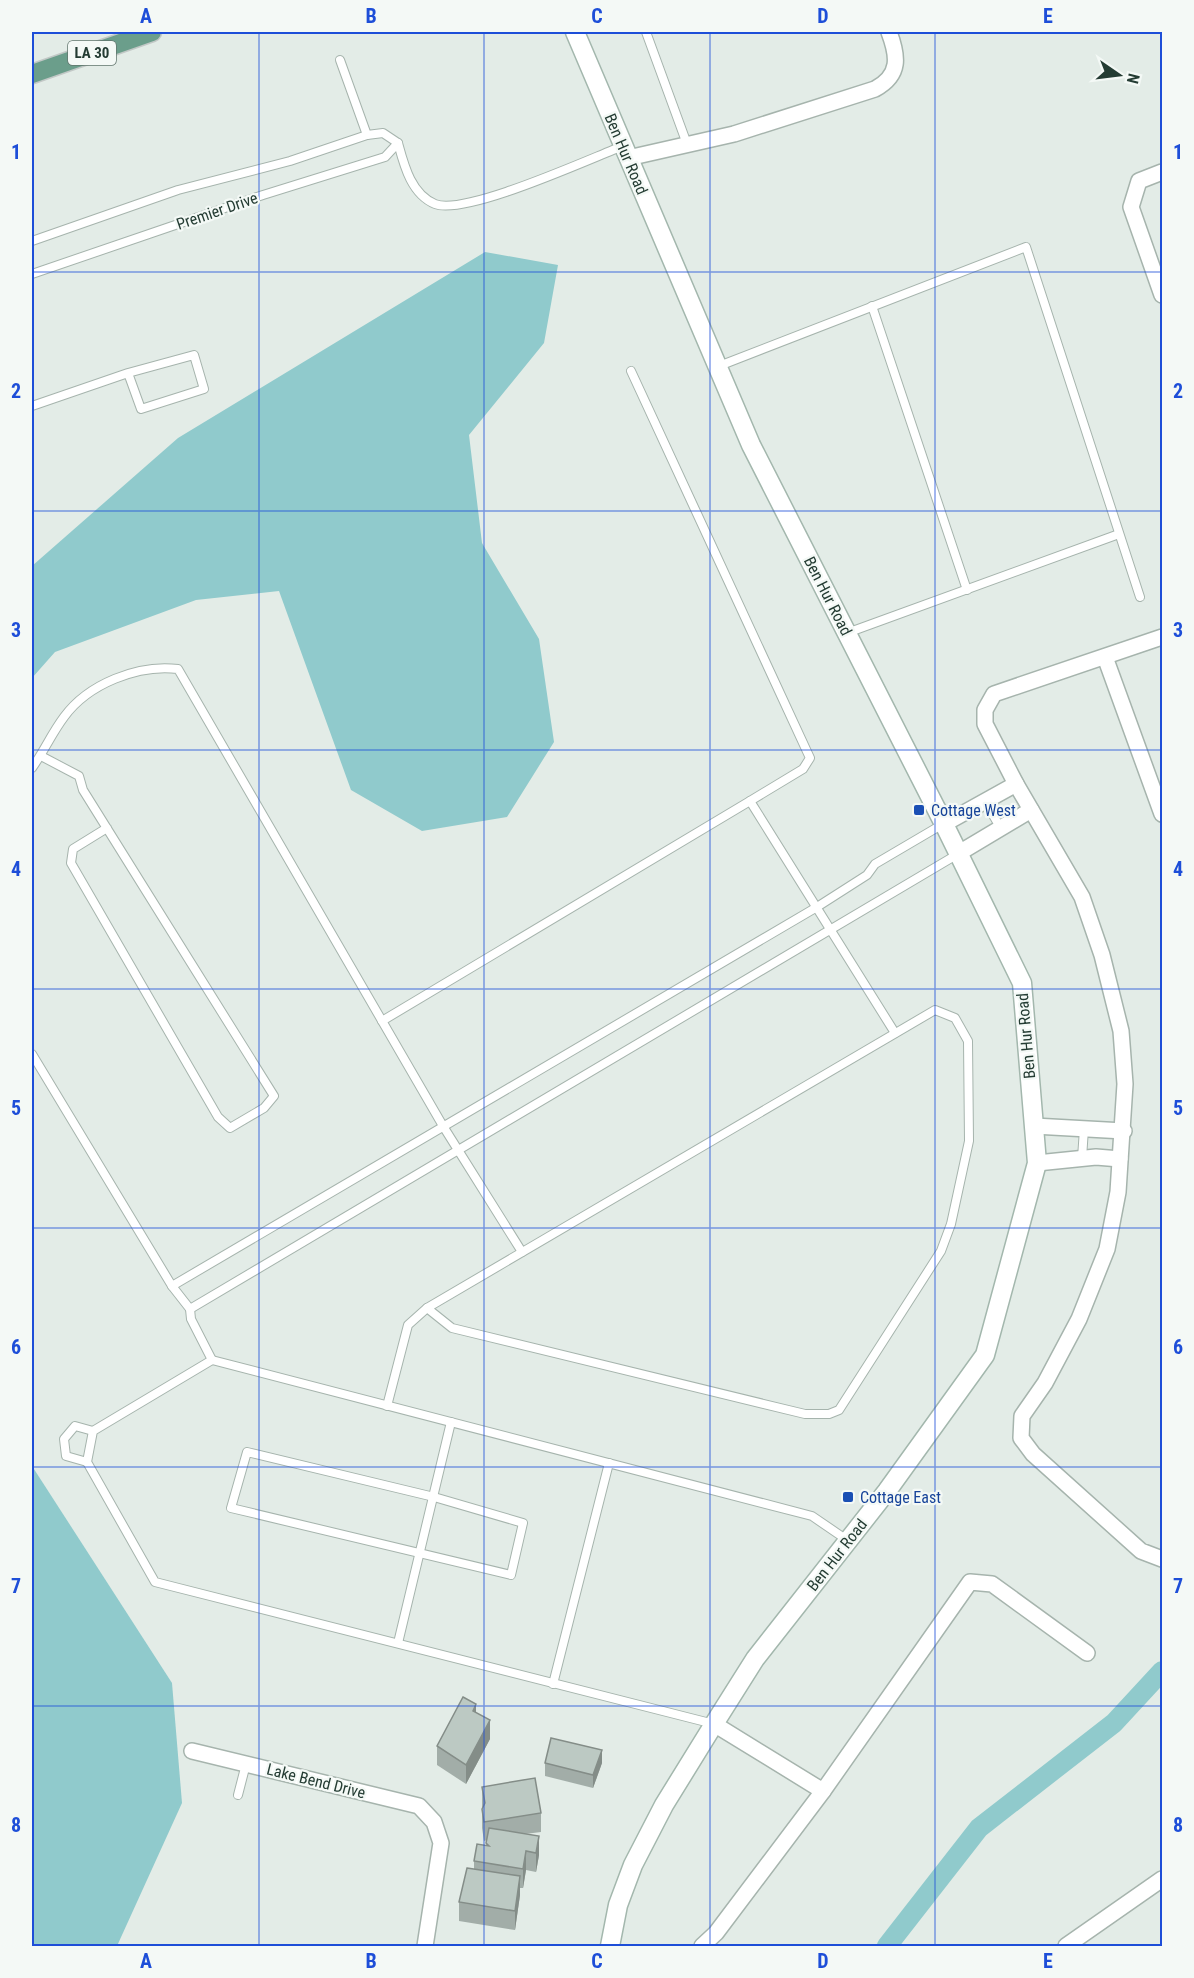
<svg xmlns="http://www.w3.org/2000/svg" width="1194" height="1978" font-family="'Roboto Condensed',sans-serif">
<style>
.water{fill:#90cacc}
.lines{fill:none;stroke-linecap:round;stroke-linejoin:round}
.canal{stroke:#90cacc;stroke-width:20}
.lane-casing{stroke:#a6b4ad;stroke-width:10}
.street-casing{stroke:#a6b4ad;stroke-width:18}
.secondary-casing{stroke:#a3b7ad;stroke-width:21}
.primary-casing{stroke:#c2c8c6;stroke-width:21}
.lane{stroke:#fff;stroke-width:8}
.street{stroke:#fff;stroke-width:15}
.secondary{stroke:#fff;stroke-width:18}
.primary{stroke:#6b9e8b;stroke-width:18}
.wall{fill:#a2ada8}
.shaded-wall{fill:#848d88}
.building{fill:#bcc9c3;stroke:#848d88;stroke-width:1.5}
.grid{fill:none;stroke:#1d4ed8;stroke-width:1.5;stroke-opacity:0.55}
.transit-dot{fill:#1a4fb4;stroke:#f4f9f6;stroke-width:2}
.labels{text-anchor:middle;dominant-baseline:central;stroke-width:4.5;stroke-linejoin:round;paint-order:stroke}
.shield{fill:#f4f9f6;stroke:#62756e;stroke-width:1.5}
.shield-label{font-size:15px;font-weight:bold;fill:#243c33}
.street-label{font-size:16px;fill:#243c33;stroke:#f4f9f6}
.transit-label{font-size:16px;fill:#164399;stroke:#f4f9f6;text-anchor:start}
.neatline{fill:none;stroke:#1d4ed8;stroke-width:2}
.grid-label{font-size:20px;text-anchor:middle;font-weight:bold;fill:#1d4ed8}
</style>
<rect width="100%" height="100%" fill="#e3ece7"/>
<!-- water -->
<g class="water">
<polygon points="485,252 558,265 544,343 469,435 482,543 539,639 554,742 507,817 422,831 351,790 279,591 196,600 55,652 32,678 32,566 178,438"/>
<polygon points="32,1466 172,1683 182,1803 117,1946 32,1946"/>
</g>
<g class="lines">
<!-- canal -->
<polyline class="canal" points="887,1946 979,1828 1114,1723 1162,1671"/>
<!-- lane casing -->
<g class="lane-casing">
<g id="lane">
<polyline points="646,32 687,144"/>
<polyline points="340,60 367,135"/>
<path d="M398 143C404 165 411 194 435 204 465 216 589 159 623 146"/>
<polyline points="32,241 178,190 290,161 367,135 383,133 398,143 385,157 263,195 32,274"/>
<polyline points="872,306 967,590"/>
<polyline points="719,366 1026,247 1140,597"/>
<polyline points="631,371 810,758 803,769 750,801 895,1033"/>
<polyline points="32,406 128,373 194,355 204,389 141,409 128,373"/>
<polyline points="847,633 1119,534"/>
<polyline points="41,756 79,776 83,790 274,1096 264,1108 230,1128 218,1117 71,863 73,849 107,828"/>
<path d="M32 768C44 751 52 733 64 717 88 684 138 664 178 669L443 1126 522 1252"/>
<polyline points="986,803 1000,827"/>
<polygon points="935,1010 955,1018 968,1041 969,1141 951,1224 941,1251 839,1410 829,1414 805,1414 452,1328 427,1308"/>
<polyline points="382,1021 750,801"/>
<polyline points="32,1054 172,1286 190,1309 191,1319 212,1360 93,1431 87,1462 155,1582 714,1724"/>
<polyline points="1082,1158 1084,1129"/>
<polyline points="172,1286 817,907 867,875 875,864 943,824"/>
<polyline points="190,1309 958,854"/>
<polyline points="212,1360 812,1516 847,1540"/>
<polyline points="387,1406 408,1325 427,1308"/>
<polygon points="247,1452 434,1497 523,1523 511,1575 231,1508"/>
<polyline points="87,1462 66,1456 64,1439 75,1426 93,1431"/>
<polyline points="398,1643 451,1422"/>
<polyline points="553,1684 609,1463"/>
<polyline points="238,1795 246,1764"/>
</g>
</g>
<!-- street casing -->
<g class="street-casing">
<g id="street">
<path d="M628 158 734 134 875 89C901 75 898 56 889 32"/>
<polyline points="1162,172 1139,181 1131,207 1162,295"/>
<polyline points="1162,637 994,694 985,710 985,724 1016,784 1082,897 1102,955 1121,1031 1125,1084 1118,1192 1107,1249 1079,1319 1045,1383 1022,1416 1021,1438 1033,1454 1141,1551 1162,1559"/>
<polyline points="1105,657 1162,814"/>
<polyline points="944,824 1016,784"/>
<polyline points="959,853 1031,810"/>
<polyline points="1034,1126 1124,1131"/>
<polyline points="1037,1163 1096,1157 1120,1159"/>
<polyline points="714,1724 823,1791"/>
<polyline points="192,1751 419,1806 434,1822 441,1843 425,1946"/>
<polyline points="702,1946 716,1933 823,1791 970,1582 992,1584 1087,1653"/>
<polyline points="1066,1946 1162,1879"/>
</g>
</g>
<!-- secondary casing -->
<g class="secondary-casing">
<polyline id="secondary" points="575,32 751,445 944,824 1022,983 1037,1163 985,1355 887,1491 755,1659 714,1724 664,1805 633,1865 618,1905 610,1946"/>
</g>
<!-- primary casing -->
<g class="primary-casing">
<polyline id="primary" points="32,74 152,32"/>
</g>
<!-- lane -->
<use href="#lane" class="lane"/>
<!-- street -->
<use href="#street" class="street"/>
<!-- secondary -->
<use href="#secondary" class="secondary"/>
<!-- primary -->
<use href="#primary" class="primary"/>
</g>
<!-- wall -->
<g class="wall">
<polygon points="476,1713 490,1739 466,1784 437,1765 437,1746"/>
<polygon points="545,1763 602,1763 593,1788 545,1776"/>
<polygon points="482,1787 541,1813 541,1832 525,1834 539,1855 536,1872 526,1870 523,1888 520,1888 520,1895 515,1930 459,1921 459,1902 474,1869 474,1861 486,1846 487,1840 484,1841 482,1828"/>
</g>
<!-- shaded-wall -->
<g class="shaded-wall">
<polygon points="476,1704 476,1722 473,1711"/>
<polygon points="490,1720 490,1739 466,1784 466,1765"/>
<polygon points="602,1750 602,1763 593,1788 593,1775"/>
<polygon points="539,1836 539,1855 536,1872 536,1853"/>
<polygon points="526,1851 526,1870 523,1888 523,1869"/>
<polygon points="520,1876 520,1895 515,1930 515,1911"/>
</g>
<!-- building -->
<g class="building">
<polygon points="463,1697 476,1704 473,1711 490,1720 466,1765 437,1746"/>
<polygon points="551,1738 602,1750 593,1775 545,1763"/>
<polygon points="535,1778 541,1813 484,1822 482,1809 485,1803 482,1787"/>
<polygon points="489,1828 539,1836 536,1853 526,1851 523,1869 474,1861 477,1844 489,1846 486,1843"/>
<polygon points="467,1868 520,1876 515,1911 459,1902"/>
</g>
<!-- grid -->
<path class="grid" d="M259 32V1946M484 32V1946M710 32V1946M935 32V1946M32 272H1162M32 511H1162M32 750H1162M32 989H1162M32 1228H1162M32 1467H1162M32 1706H1162"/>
<!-- markers -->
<g class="transit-dot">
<rect x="913" y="804" width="12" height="12" rx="3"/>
<rect x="842" y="1491" width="12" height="12" rx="3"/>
</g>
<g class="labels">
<!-- shield labels -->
<rect class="shield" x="68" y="41" width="48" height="24" rx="4.5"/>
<g class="shield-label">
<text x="92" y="53">LA 30</text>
</g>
<!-- street labels -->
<g class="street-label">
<text transform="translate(626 154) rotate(67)">Ben Hur Road</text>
<text transform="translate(217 211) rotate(-19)">Premier Drive</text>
<text transform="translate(828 596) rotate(63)">Ben Hur Road</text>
<text transform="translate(1026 1036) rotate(-95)">Ben Hur Road</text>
<text transform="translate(837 1555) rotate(-52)">Ben Hur Road</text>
<text transform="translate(316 1781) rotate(14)">Lake Bend Drive</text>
</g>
<!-- transit labels -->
<g class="transit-label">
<text x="931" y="810">Cottage West</text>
<text x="860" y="1497">Cottage East</text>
</g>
</g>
<!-- border -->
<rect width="1194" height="1978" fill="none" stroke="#f4f9f6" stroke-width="66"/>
<!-- north arrow -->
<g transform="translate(1119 75) rotate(104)" stroke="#f4f9f6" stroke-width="4.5" paint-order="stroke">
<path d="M0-4.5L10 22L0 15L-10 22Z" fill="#243c33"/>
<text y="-9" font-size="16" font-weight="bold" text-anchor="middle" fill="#243c33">N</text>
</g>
<rect x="33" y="33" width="1128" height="1912" class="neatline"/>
<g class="grid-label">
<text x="146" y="23">A</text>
<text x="371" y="23">B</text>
<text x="597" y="23">C</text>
<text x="823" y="23">D</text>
<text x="1048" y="23">E</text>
<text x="16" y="159">1</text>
<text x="1178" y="159">1</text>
<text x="16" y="398">2</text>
<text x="1178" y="398">2</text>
<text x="16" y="637">3</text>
<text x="1178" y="637">3</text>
<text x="16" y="876">4</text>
<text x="1178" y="876">4</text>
<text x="16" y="1115">5</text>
<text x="1178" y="1115">5</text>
<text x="16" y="1354">6</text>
<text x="1178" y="1354">6</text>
<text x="16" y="1593">7</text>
<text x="1178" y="1593">7</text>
<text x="16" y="1832">8</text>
<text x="1178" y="1832">8</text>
<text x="146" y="1968">A</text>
<text x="371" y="1968">B</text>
<text x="597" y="1968">C</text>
<text x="823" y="1968">D</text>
<text x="1048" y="1968">E</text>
</g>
</svg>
